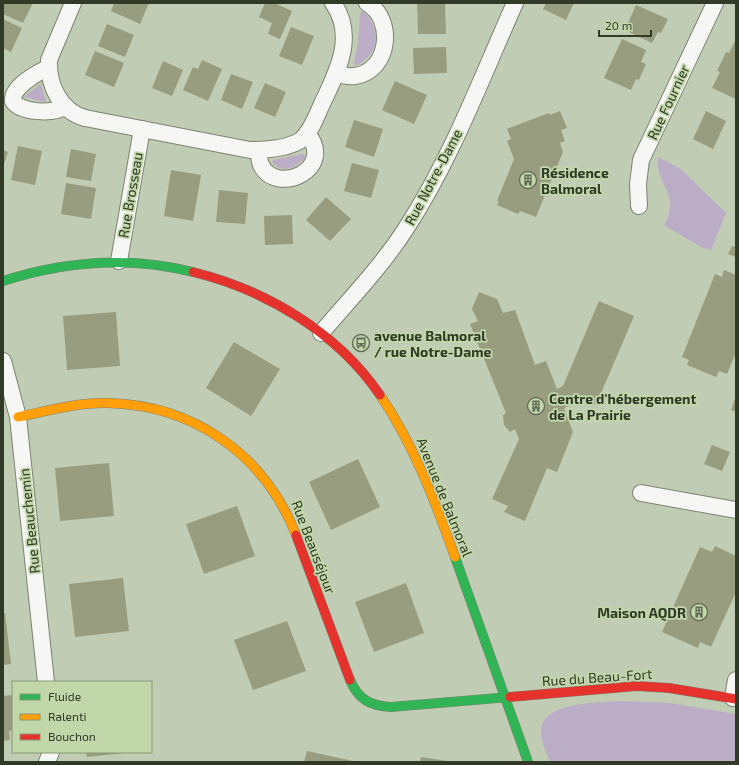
<svg xmlns="http://www.w3.org/2000/svg" width="739" height="765" font-family="'Exo 2',sans-serif">
<style>
.green{fill:#bcadc7}
.building{fill:#999d7f}
.lines{fill:none;stroke-linecap:round;stroke-linejoin:round}
.street-casing{stroke:#7b8371;stroke-width:18}
.fast-casing{stroke:#7b8371;stroke-width:10}
.slow-casing{stroke:#7b8371;stroke-width:10}
.jam-casing{stroke:#7b8371;stroke-width:10}
.street{stroke:#f6f7f4;stroke-width:16}
.fast{stroke:#30b455;stroke-width:9}
.slow{stroke:#ff9f0a;stroke-width:9}
.jam{stroke:#e5322d;stroke-width:9}
.labels{text-anchor:middle;dominant-baseline:central;stroke-width:3.5;stroke-linejoin:round;paint-order:stroke}
.street-label{font-size:14px;fill:#313927;stroke:#c1d7aa}
.poi-label{font-size:14px;font-weight:bold;fill:#313927;stroke:#c1d7aa;text-anchor:start}
</style>
<rect width="100%" height="100%" fill="#c1ccb4"/>
<!-- green -->
<g class="green">
<path d="M363 11C382 29 380 55 355 66L354 62 358 43 360 14Z"/>
<polygon points="39,85 41,85 46,101 45,102 24,97"/>
<path d="M303 154 306 157C296 167 284 175 272 162L273 160Z"/>
<path d="M658 157 681 169 726 213 711 250 701 247 664 225C682 194 655 186 658 157Z"/>
<path d="M621 701 670 703 736 714V762H550C547 753 541 742 541 733 539 701 599 703 621 701Z"/>
</g>
<!-- building -->
<g class="building">
<polygon points="3,3 33,3 23,23 3,14"/>
<polygon points="114,3 149,3 140,24 111,11"/>
<polygon points="265,3 274,3 292,11 280,39 268,34 272,23 259,17"/>
<polygon points="445,3 446,34 418,34 417,4"/>
<polygon points="546,3 574,3 566,20 543,9"/>
<polygon points="636,5 668,19 661,33 658,32 652,43 625,30"/>
<polygon points="3,19 22,28 11,52 3,48"/>
<polygon points="107,24 134,35 125,57 98,46"/>
<polygon points="291,27 314,36 302,65 279,56"/>
<polygon points="622,39 646,50 641,62 646,64 639,80 636,79 631,90 604,78"/>
<polygon points="736,39 736,99 712,88 720,72 717,71 726,52 729,53"/>
<polygon points="446,47 447,73 414,74 413,48"/>
<polygon points="95,51 124,63 114,87 85,75"/>
<polygon points="202,60 222,69 208,101 183,90 193,67 198,69"/>
<polygon points="163,61 183,70 172,96 152,88"/>
<polygon points="231,74 253,82 242,109 221,100"/>
<polygon points="395,81 427,95 414,124 382,110"/>
<polygon points="265,83 286,92 275,117 254,108"/>
<polygon points="560,111 567,128 561,130 565,141 560,143 563,152 536,217 520,211 518,214 497,205 499,202 497,201 514,159 507,141 511,139 507,129 549,113 550,115"/>
<polygon points="706,111 726,121 713,149 693,139"/>
<polygon points="354,120 383,129 374,157 345,147"/>
<polygon points="18,146 42,151 35,185 11,180"/>
<polygon points="71,149 96,154 91,181 66,177"/>
<polygon points="3,150 8,152 3,167"/>
<polygon points="352,163 379,170 371,198 344,191"/>
<polygon points="171,170 201,175 193,221 164,216"/>
<polygon points="66,183 96,188 91,219 61,214"/>
<polygon points="219,190 248,193 245,224 216,222"/>
<polygon points="326,197 351,219 330,241 306,220"/>
<polygon points="292,215 293,244 265,245 264,216"/>
<polygon points="732,246 736,247 736,257 728,254"/>
<polygon points="724,270 736,275 736,352 727,374 719,371 716,377 687,365 689,360 682,357 715,274 722,277"/>
<polygon points="479,292 497,299 503,313 515,310 535,365 546,361 557,389 563,386 599,301 634,316 596,405 584,399 564,408 573,432 557,472 547,468 525,521 504,512 508,506 492,499 519,439 515,429 510,432 504,425 503,415 506,413 470,324 478,321 472,309"/>
<polygon points="116,312 120,366 67,370 63,316"/>
<polygon points="234,342 280,369 251,416 206,388"/>
<polygon points="736,396 736,412 731,410"/>
<polygon points="712,445 730,452 722,471 704,464"/>
<polygon points="358,459 380,507 331,530 309,482"/>
<polygon points="109,463 114,516 60,521 55,468"/>
<polygon points="237,506 255,556 204,574 186,524"/>
<polygon points="715,546 736,556 736,592 711,647 700,642 698,648 662,632 700,547 712,552"/>
<polygon points="123,578 129,631 75,637 69,584"/>
<polygon points="406,583 424,633 374,652 355,602"/>
<polygon points="3,613 5,613 11,664 3,665"/>
<polygon points="287,621 306,671 253,690 234,640"/>
<polygon points="13,695 13,730 9,731 10,740 3,741 3,696"/>
<polygon points="307,751 353,761 353,762 304,762"/>
<polygon points="86,752 124,752 124,753 87,757"/>
<polygon points="421,757 447,761 447,762 420,762"/>
</g>
<g class="lines">
<!-- street casing -->
<g class="street-casing">
<g id="street">
<path d="M73 3 49 60C48 85 60 111 85 118L250 150C266 150 287 149 301 140 311 132 316 117 321 106 336 74 357 37 333 3"/>
<path d="M49 68C37 72 11 88 13 101 20 113 54 114 64 107"/>
<path d="M337 74C343 75 349 77 355 76 390 71 395 19 367 3"/>
<path d="M258 150C259 155 259 160 261 165 276 196 337 170 307 133"/>
<polyline points="639,206 638,184 641,160 715,3"/>
<polyline points="119,261 142,129"/>
<path d="M321 333C350 299 381 267 405 230 451 160 481 79 515 3"/>
<polyline points="3,361 18,417 46,682"/>
<polyline points="641,493 736,510"/>
<polyline points="733,698 736,680"/>
<polyline points="47,762 51,752"/>
</g>
</g>
<!-- fast casing -->
<g class="fast-casing">
<g id="fast">
<path d="M3 281C65 261 129 256 193 272"/>
<polyline points="455,557 528,762"/>
<path d="M350 680C358 699 370 706 391 707L510 697"/>
</g>
</g>
<!-- slow casing -->
<g class="slow-casing">
<g id="slow">
<path d="M380 395C414 445 435 501 455 557"/>
<path d="M18 417C47 411 78 402 108 403 194 405 265 455 296 535"/>
</g>
</g>
<!-- jam casing -->
<g class="jam-casing">
<g id="jam">
<path d="M193 272C266 290 337 332 380 395"/>
<polyline points="296,535 350,680"/>
<polyline points="510,697 637,686 669,688 736,699"/>
</g>
</g>
<!-- street -->
<use href="#street" class="street"/>
<!-- fast -->
<use href="#fast" class="fast"/>
<!-- slow -->
<use href="#slow" class="slow"/>
<!-- jam -->
<use href="#jam" class="jam"/>
</g>
<!-- icons -->
<defs>
<g id="building-ring" transform="scale(0.9)"><circle r="9.5" fill="#c1d7aa" stroke="#636c58" stroke-width="1.5"/><path d="M-4-6H4V6H1V3H-1V6H-4ZM-2.5-4.3h1.7v1.8h-1.7ZM.8-4.3h1.7v1.8H.8ZM-2.5-1h1.7V.8h-1.7ZM.8-1h1.7V.8H.8Z" fill="#636c58"/></g>
<g id="bus-ring" transform="scale(0.9)"><circle r="9.5" fill="#c1d7aa" stroke="#636c58" stroke-width="1.5"/><path d="M-5-6H5V4H4V6H2V4H-2V6H-4V4H-5ZM-3.5-4V0h7V-4ZM-3.5 1.2v1.5H-2V1.2ZM2 1.2v1.5H3.5V1.2Z" fill="#636c58"/></g>
</defs>
<g fill-rule="evenodd">
<use href="#building-ring" x="528" y="180"/>
<use href="#bus-ring" x="361" y="343"/>
<use href="#building-ring" x="536" y="406"/>
<use href="#building-ring" x="699" y="612"/>
</g>
<g class="labels">
<!-- street labels -->
<g class="street-label">
<text transform="translate(668 102) rotate(-65)">Rue Fournier</text>
<text transform="translate(433 177) rotate(-62)">Rue Notre-Dame</text>
<text transform="translate(130 195) rotate(-80)">Rue Brosseau</text>
<text transform="translate(445 497) rotate(68)">Avenue de Balmoral</text>
<text transform="translate(29 521) rotate(-96)">Rue Beauchemin</text>
<text transform="translate(314 547) rotate(69)">Rue Beauséjour</text>
<text transform="translate(597 677) rotate(-4)">Rue du Beau-Fort</text>
</g>
<!-- poi labels -->
<g class="poi-label">
<text x="541" y="172">Résidence<tspan x="541" dy="16">Balmoral</tspan></text>
<text x="374" y="335">avenue Balmoral<tspan x="374" dy="16">/ rue Notre-Dame</tspan></text>
<text x="549" y="398">Centre d'hébergement<tspan x="549" dy="16">de La Prairie</tspan></text>
<text x="686" y="612" text-anchor="end">Maison AQDR</text>
</g>
</g>
<!-- border -->
<rect width="739" height="765" fill="none" stroke="#313927" stroke-width="8"/>
<!-- legend -->
<rect x="12" y="681" width="140" height="72" fill="#c1d7aa" stroke="#879876"/>
<rect x="20" y="694" width="20" height="6" fill="#30b455" stroke="#879876"/>
<text x="48" y="701" font-size="12" fill="#313927">Fluide</text>
<rect x="20" y="714" width="20" height="6" fill="#ff9f0a" stroke="#879876"/>
<text x="48" y="721" font-size="12" fill="#313927">Ralenti</text>
<rect x="20" y="734" width="20" height="6" fill="#e5322d" stroke="#879876"/>
<text x="48" y="741" font-size="12" fill="#313927">Bouchon</text>
<!-- scale -->
<path d="M599 30v6h52v-6" fill="none" stroke="#313927" stroke-width="2"/>
<text x="605" y="30" font-size="12" fill="#313927" stroke="#c1d7aa" stroke-width="3" paint-order="stroke">20 m</text>
</svg>
